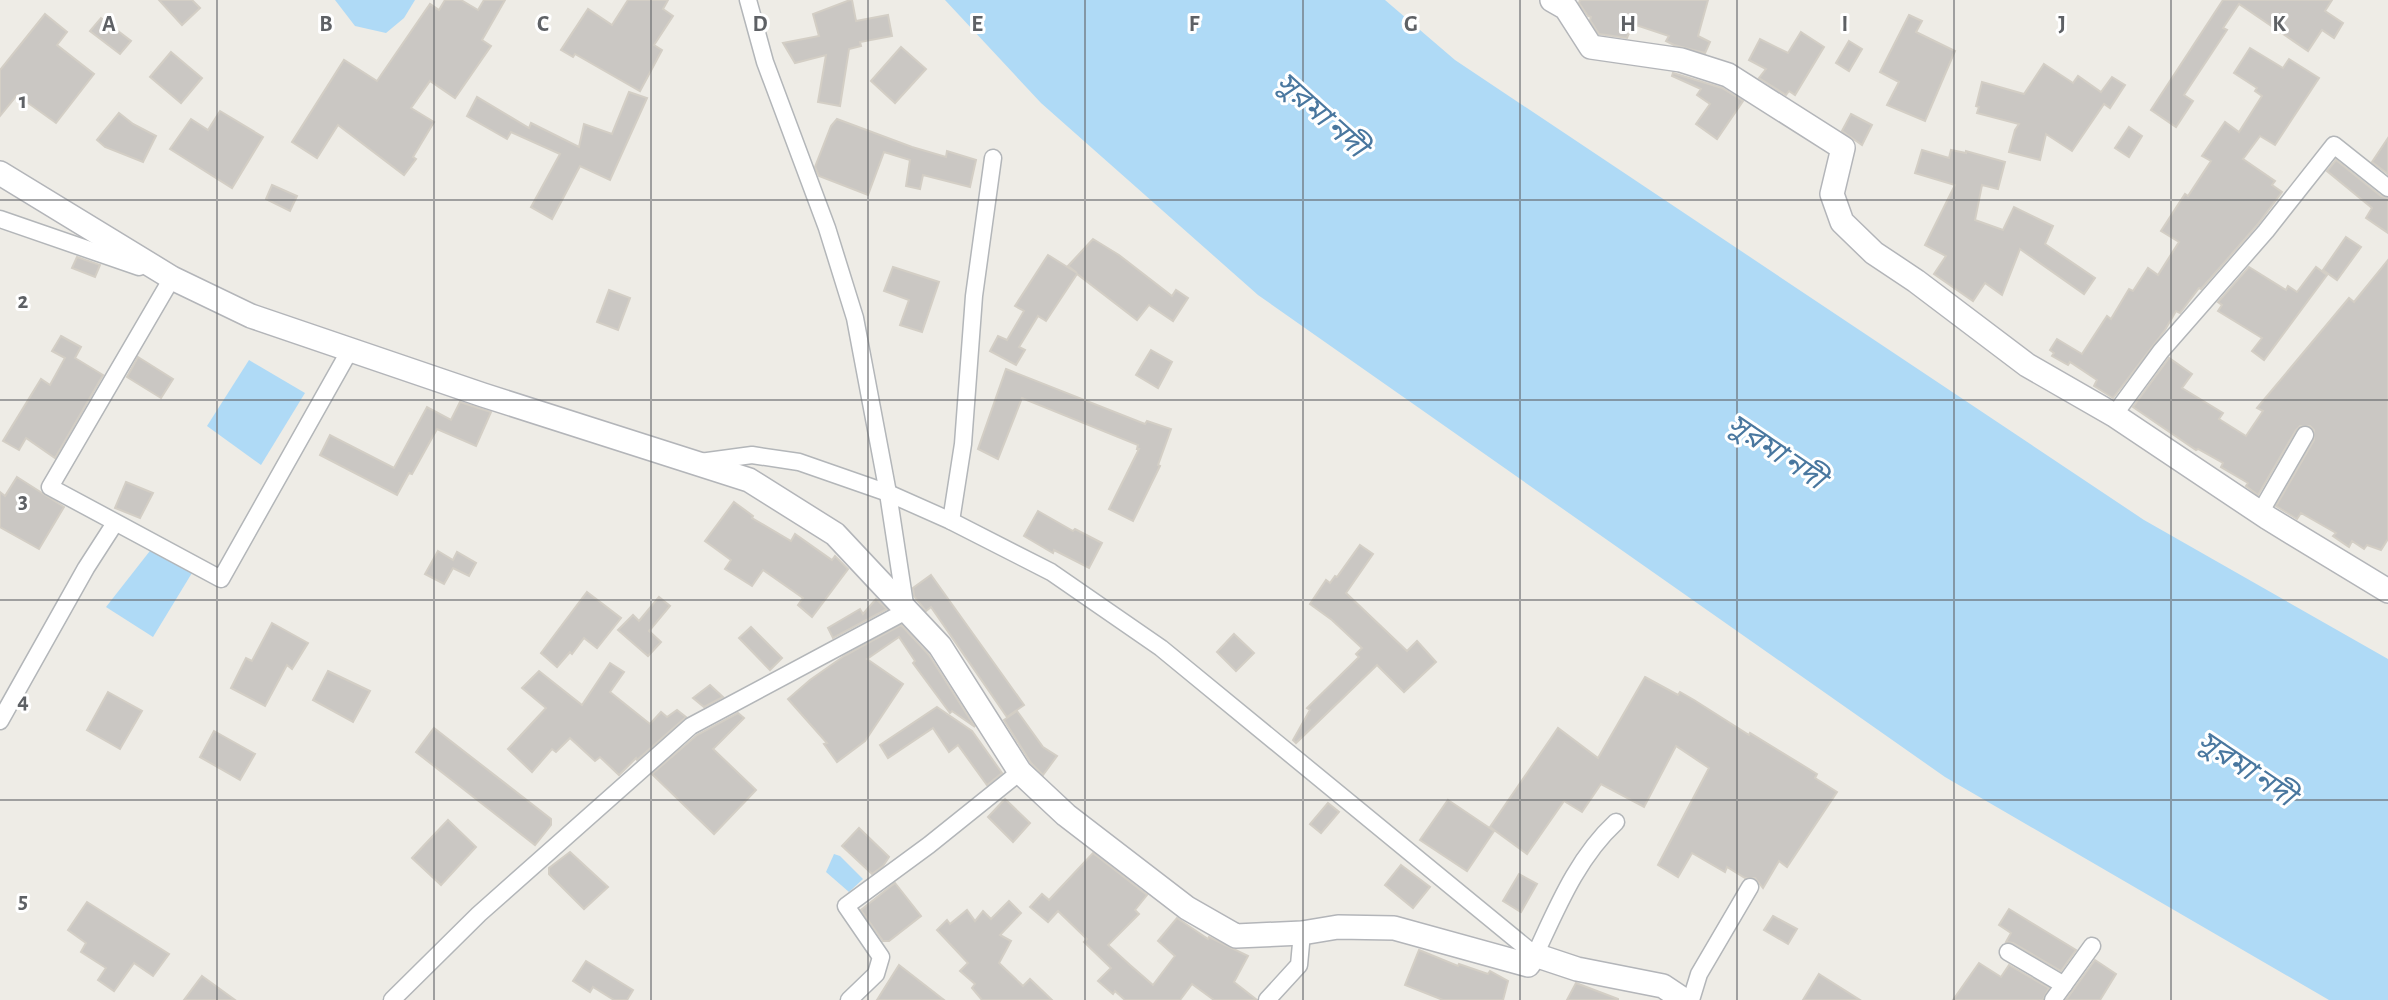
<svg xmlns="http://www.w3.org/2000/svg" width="2388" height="1000" font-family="'Alegreya Sans','Noto Sans Bengali',sans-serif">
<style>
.water{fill:#afdaf6}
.building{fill:#cac7c3;stroke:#d3cec5;stroke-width:2}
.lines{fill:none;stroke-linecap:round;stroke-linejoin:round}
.street-casing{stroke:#b3b6b9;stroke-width:19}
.secondary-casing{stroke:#b3b5b9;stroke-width:26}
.street{stroke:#fff;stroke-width:16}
.secondary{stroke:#fff;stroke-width:23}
.grid{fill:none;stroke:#5e6165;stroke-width:2;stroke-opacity:0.55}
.labels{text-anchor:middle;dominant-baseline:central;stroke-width:6;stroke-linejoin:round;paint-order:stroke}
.water-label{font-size:30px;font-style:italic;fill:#49779f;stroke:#fff}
.grid-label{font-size:23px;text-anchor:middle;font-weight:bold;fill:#5e6165;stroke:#fff;stroke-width:6;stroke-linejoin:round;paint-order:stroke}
</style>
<rect width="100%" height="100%" fill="#eeece6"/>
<!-- water -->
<g class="water">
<polygon points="335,0 415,0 404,18 386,33 355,26"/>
<polygon points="945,0 1385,0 1455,60 2144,520 2388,659 2388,1000 2329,1000 1945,777 1258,295 1041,103"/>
<polygon points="249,360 305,393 261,465 207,426"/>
<polygon points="153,547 195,568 153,637 106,607"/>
<polygon points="834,854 840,856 863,879 849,892 826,872"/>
</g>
<!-- building -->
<g class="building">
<polygon points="159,0 192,0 200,8 182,25"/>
<polygon points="445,0 461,0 478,10 484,0 505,0 482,40 491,46 455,98 430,81 411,108 434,122 413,157 416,159 404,175 338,125 317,158 292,142 344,60 377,81 430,4 439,10"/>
<polygon points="628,0 668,0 663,9 673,16 654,45 662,50 640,91 575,54 573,57 561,50 588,9 612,25"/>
<polygon points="850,0 852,0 856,21 888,15 892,36 860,42 861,46 849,49 840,106 818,102 826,55 795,63 783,43 819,36 813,14"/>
<polygon points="1580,0 1708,0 1698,36 1710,42 1705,53 1674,45 1666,41 1669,36 1633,24 1627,38 1599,34 1590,20 1591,17 1588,16 1579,3"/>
<polygon points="2223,0 2332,0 2325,11 2343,23 2334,38 2322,30 2308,51 2239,4 2223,28 2227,30 2184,95 2193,101 2176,127 2151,110"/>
<polygon points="45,14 67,32 57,45 94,74 56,123 17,95 0,116 0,70"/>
<polygon points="1909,15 1922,21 1916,32 1955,51 1925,121 1887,105 1899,82 1880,72"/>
<polygon points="101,18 131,41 120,54 90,31"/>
<polygon points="1801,32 1824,47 1795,95 1789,91 1786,95 1759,78 1766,69 1749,60 1760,39 1788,53"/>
<polygon points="1849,41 1862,49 1849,71 1836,63"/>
<polygon points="901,47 926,69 895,103 871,81"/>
<polygon points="2250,48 2283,68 2289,59 2319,78 2275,145 2260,136 2243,159 2275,181 2272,185 2282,192 2258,224 2201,289 2199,288 2180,313 2176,311 2165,330 2113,398 2094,386 2097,380 2070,362 2068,365 2052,356 2054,353 2050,350 2057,339 2082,354 2107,316 2111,319 2129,289 2133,291 2148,268 2158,275 2179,242 2161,231 2185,194 2188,196 2211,161 2202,156 2225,122 2239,132 2262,96 2255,91 2257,88 2234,73"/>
<polygon points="171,52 202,78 181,103 150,77"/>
<polygon points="2044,64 2073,83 2078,76 2101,92 2112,77 2125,85 2110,108 2104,104 2072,151 2046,134 2040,160 2009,152 2015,130 2019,124 1977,113 1979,107 1976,106 1982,82 2024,94"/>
<polygon points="1673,73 1722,88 1743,101 1717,139 1696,124 1710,104 1697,95 1701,89 1672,76"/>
<polygon points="629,92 647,98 610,180 580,166 552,219 531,207 560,154 511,132 507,139 467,116 477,97 529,128 531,123 579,147 584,124 612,134"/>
<polygon points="220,111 263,137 232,188 170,149 191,119 208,130"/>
<polygon points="119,113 133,124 156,136 143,162 105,147 97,140"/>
<polygon points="1851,114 1872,125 1862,145 1842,131"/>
<polygon points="837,119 912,147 946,157 947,151 976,160 970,187 923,175 920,189 906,186 910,160 884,152 868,195 819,176 815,167 831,126"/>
<polygon points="2129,127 2142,136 2129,157 2115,148"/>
<polygon points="2388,138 2388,174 2372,162"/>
<polygon points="1922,150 1949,158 1951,150 1966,153 1966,151 2005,162 1998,189 1982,185 1975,220 2003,230 2014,207 2053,226 2045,244 2095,278 2084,294 2020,249 2002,295 1985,283 1973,301 1934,274 1946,256 1925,245 1955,185 1915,173"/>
<polygon points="2336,160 2381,196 2388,198 2388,233 2366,218 2372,208 2327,171"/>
<polygon points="272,185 297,196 290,211 266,199"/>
<polygon points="2346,237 2361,247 2337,280 2323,270"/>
<polygon points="1093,239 1119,255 1172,296 1176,290 1188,298 1173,321 1149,305 1137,320 1077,274 1046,321 1038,316 1019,347 1025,350 1016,365 990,351 998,336 1007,340 1024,311 1015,306 1048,255 1077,273 1068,266"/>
<polygon points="77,257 100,265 95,277 72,268"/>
<polygon points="2388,260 2388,539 2381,550 2367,545 2364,549 2352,541 2349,547 2333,536 2336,533 2301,513 2297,519 2276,506 2314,440 2314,430 2310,426 2300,426 2296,430 2258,495 2246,486 2248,483 2221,467 2223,463 2198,449 2196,450 2133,407 2169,358 2192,374 2182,388 2223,413 2219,419 2246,436 2263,411 2257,408 2349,298 2354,302"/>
<polygon points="893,267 939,282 922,332 900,325 909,300 884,291"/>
<polygon points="2249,267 2286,290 2288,286 2297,292 2316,267 2327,275 2264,360 2252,351 2262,338 2218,311 2222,305 2218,302"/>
<polygon points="609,290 630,298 618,330 597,322"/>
<polygon points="61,336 81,347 75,358 103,375 55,458 26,438 19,450 3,441 41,379 50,385 65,358 52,351"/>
<polygon points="1151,350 1172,362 1158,388 1136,375"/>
<polygon points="138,357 173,379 161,398 127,377"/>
<polygon points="1006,369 1145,424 1147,421 1171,429 1158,465 1160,466 1133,521 1109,509 1139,449 1137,449 1138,445 1022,398 998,459 978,449"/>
<polygon points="460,402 491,412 476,446 437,429 412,474 409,473 397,495 320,455 330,435 394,468 427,407 451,420"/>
<polygon points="17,477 64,507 39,549 0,527 0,492 5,496"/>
<polygon points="126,482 153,493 140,518 115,508"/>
<polygon points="734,502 753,516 752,518 791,541 795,534 832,560 835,556 848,569 812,617 798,605 803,598 763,570 752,586 725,569 731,560 705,541"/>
<polygon points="1038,511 1073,531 1075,529 1102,543 1089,568 1054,550 1053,553 1024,536"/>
<polygon points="1360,545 1373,554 1346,593 1407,651 1417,641 1436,662 1404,692 1377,665 1296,743 1293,740 1310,710 1307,708 1359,657 1356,654 1362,648 1332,620 1310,604 1326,580 1330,583 1335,576 1337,577"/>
<polygon points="438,551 453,560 457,552 476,563 469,576 453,568 444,584 425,574"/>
<polygon points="931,575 1024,705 1007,717 931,607 926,611 914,596 913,588"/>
<polygon points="587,592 621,618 597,648 584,638 572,654 570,652 557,667 541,653"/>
<polygon points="659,597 670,606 649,631 661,642 648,656 618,630 633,615 639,621"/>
<polygon points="876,599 887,609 833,638 828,628 860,609 863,614"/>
<polygon points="272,623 308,643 292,669 287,665 265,706 231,688 246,658 252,661"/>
<polygon points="901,625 929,655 975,727 952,711 950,713 913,663 915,661 899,637 867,659 903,684 865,741 837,762 824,744 827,743 788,699 810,680 844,656"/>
<polygon points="751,627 782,658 770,670 739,638"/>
<polygon points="1234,634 1254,653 1236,671 1217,652"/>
<polygon points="610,663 624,672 610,692 650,724 661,712 667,717 677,710 686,717 637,760 636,758 619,775 600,757 595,761 570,738 556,752 552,749 532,772 508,749 546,708 522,688 539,671 582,705"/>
<polygon points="328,671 370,691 353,722 313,700"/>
<polygon points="1645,677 1678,695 1680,692 1694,700 1749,735 1750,733 1817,774 1815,778 1837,792 1787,867 1779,861 1763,888 1755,878 1745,878 1727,867 1725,872 1692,853 1678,877 1658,865 1709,768 1676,746 1644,807 1601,784 1582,812 1564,801 1527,854 1490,827 1558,728 1598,758"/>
<polygon points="710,685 723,697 704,707 693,698"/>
<polygon points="108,692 142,711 120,749 87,730"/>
<polygon points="937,707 972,731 1002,773 987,785 958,745 949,752 933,728 888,758 880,745"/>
<polygon points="1017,711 1043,747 1057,756 1043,775 1031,763 1004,720"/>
<polygon points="738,713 744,718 713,749 756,790 714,834 652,774 697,735"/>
<polygon points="434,728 551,819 551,825 535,845 416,752"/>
<polygon points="214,731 255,754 240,780 200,757"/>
<polygon points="1005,799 1030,823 1013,842 988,817"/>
<polygon points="1448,800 1494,831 1467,871 1420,840"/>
<polygon points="1328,803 1339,812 1321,833 1310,824"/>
<polygon points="448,820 476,847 441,885 412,858"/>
<polygon points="859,828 889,857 883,866 872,874 842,846"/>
<polygon points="570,852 608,887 584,909 549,874 549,868"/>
<polygon points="1093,853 1147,895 1135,910 1139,914 1108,945 1130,965 1153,985 1175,956 1158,941 1177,918 1208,939 1209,937 1248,956 1234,982 1257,1000 1214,1000 1192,984 1180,1000 1125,1000 1115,991 1113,994 1098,981 1111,968 1084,942 1087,939 1058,911 1048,922 1030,907 1042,894 1049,900"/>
<polygon points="1401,865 1430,887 1413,908 1385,885"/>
<polygon points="1519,874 1537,884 1521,912 1503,901"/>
<polygon points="895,883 921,916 889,941 883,941 861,910"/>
<polygon points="1009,901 1021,913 1000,935 1011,941 999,963 1023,986 1030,979 1052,1000 982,1000 972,988 975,984 960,971 968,963 937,930 947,920 950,924 967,910 975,921 983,911 991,919"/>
<polygon points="87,902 169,954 153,976 134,963 114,991 98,980 106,968 81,952 86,943 68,930"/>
<polygon points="2009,909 2076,950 2061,971 2013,943 2006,942 2011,933 1999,925"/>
<polygon points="1773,916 1797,929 1788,944 1764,930"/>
<polygon points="1419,950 1458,966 1459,964 1488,974 1490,971 1508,981 1503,1000 1443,1000 1405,985"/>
<polygon points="2095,960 2116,974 2100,1000 2066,1000"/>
<polygon points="586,961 633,990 627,1000 614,1000 593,987 590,992 573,981"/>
<polygon points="1979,963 2001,977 2009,965 2049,988 2043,1000 1953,1000"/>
<polygon points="899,965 944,1000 877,1000"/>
<polygon points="1819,974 1860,1000 1803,1000"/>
<polygon points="202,976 235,1000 184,1000"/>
<polygon points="1576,983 1618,999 1618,1000 1567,1000"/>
</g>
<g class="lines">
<!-- street casing -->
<g class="street-casing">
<g id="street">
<polyline points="0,219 139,267"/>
<polyline points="164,275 172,278 50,487 221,579 350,350"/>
<polyline points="2114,415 2161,351 2266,231 2334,145 2388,188"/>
<path d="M700 462 752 455 799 462 888 493 951 521 1051 572 1161 648 1535 955C1557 908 1577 858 1616 822"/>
<polyline points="2260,513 2305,435"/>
<polyline points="951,521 963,444 974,296 993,158"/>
<polyline points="0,721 86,568 115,523"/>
<polyline points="2008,952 2064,985"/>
<polyline points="392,1000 479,914 691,726 906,611 888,493 855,318 827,228 765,62 748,0"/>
<polyline points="849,1000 876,974 881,957 846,906 929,845 1020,772"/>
<polyline points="1267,1000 1299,965 1302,933"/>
<polyline points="1691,1000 1699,974 1750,887"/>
<polyline points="2053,1000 2092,946"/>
</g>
</g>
<!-- secondary casing -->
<g class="secondary-casing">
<g id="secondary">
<polyline points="1552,0 1566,8 1591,47 1681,60 1728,75 1843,148 1832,194 1842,222 1874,253 1916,281 2027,365 2114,415 2268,518 2388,591"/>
<polyline points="0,173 172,278 251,316 483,395 749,480 835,534 940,646 1020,772 1066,815 1187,908 1236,936 1302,933 1338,927 1394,928 1528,965 1535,955 1577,969 1663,986 1684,1000"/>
</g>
</g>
<!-- street -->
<use href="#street" class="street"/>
<!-- secondary -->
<use href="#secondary" class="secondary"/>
</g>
<!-- grid -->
<path class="grid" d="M217 0V1000M434 0V1000M651 0V1000M868 0V1000M1085 0V1000M1303 0V1000M1520 0V1000M1737 0V1000M1954 0V1000M2171 0V1000M0 200H2388M0 400H2388M0 600H2388M0 800H2388"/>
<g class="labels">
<!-- water labels -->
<g class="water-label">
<text transform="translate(1321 115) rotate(42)">সুরমা নদী</text>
<text transform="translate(1776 452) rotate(34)">সুরমা নদী</text>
<text transform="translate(2246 769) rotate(34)">সুরমা নদী</text>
</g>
</g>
<g class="grid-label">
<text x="109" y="31">A</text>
<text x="326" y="31">B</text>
<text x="543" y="31">C</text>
<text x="760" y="31">D</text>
<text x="977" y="31">E</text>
<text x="1194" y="31">F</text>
<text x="1411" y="31">G</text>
<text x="1628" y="31">H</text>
<text x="1845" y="31">I</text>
<text x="2062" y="31">J</text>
<text x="2279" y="31">K</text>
<text x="23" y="108">1</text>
<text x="23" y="308">2</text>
<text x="23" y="508">3</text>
<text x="23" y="708">4</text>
<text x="23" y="908">5</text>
</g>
</svg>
